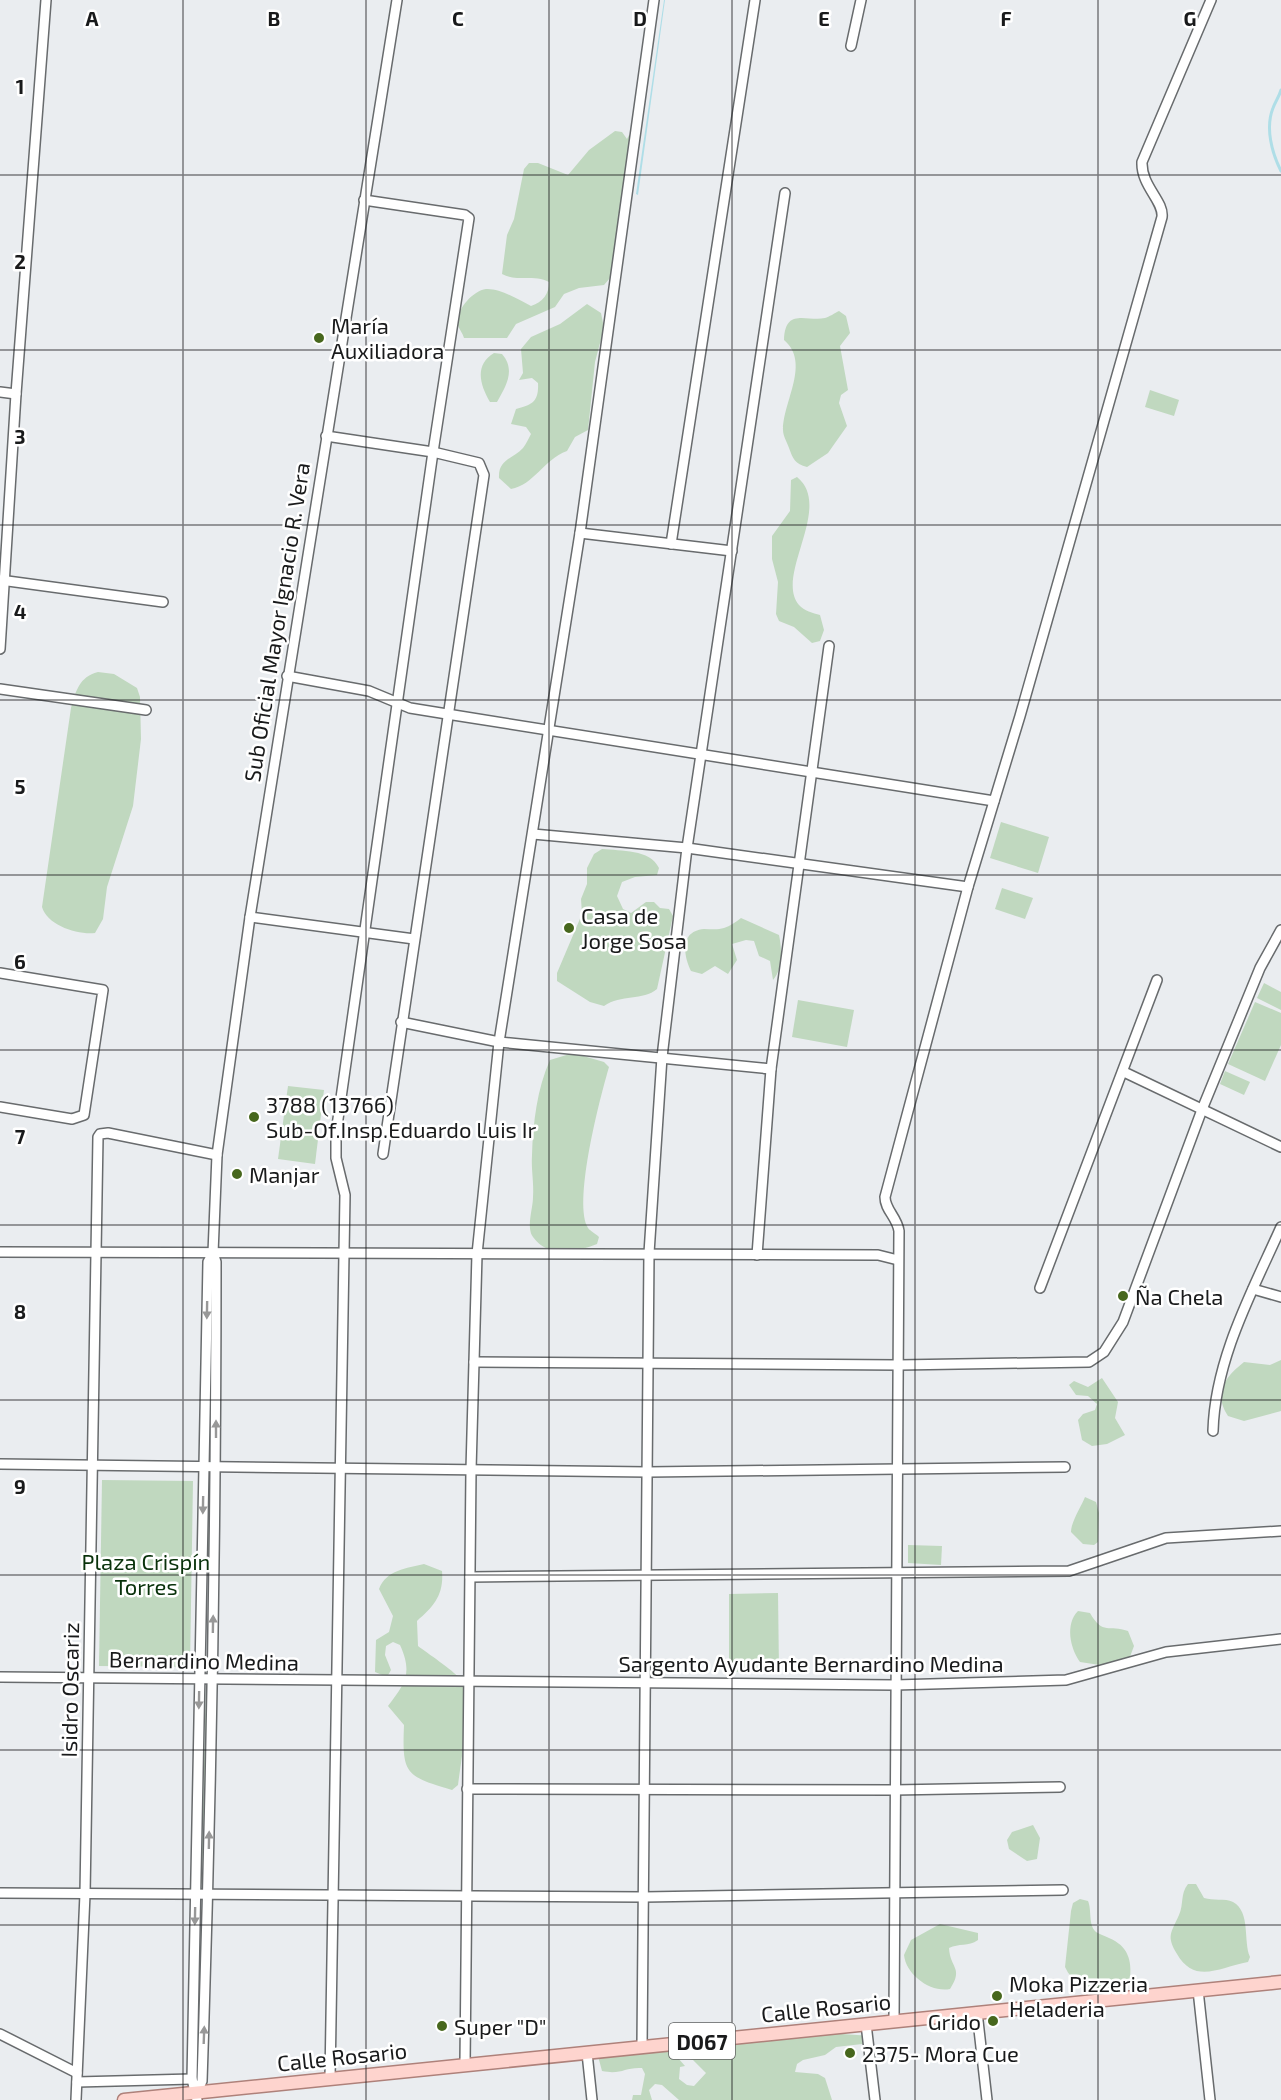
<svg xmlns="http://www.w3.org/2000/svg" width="1281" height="2100" font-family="'Exo 2',sans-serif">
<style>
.green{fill:#c0d8bf;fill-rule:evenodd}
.water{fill:#afdee7}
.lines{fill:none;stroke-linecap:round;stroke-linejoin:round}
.stream{stroke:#afdee7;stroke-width:3}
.minor-casing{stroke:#686b6d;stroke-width:12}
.major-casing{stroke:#ae817a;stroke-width:15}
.minor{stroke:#fff;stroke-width:9}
.major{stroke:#fed4ce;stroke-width:12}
.oneway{fill:#989898}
.grid{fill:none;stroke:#191a1b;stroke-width:1.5;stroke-opacity:0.55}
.poi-dot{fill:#47671d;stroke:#fff;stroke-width:2}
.labels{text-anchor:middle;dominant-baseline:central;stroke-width:5;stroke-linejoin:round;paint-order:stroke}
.shield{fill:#fff;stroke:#5e5f5f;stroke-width:1.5}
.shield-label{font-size:21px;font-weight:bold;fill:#191a1b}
.poi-label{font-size:22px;fill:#191a1b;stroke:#fff;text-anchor:start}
.street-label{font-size:22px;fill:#191a1b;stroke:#fff}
.park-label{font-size:22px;fill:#09320b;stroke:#fff}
.grid-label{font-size:20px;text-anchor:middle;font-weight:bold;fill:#191a1b;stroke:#fff;stroke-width:5;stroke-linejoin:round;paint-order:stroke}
</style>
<rect width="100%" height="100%" fill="#eaedf0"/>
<!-- green -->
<g class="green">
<path d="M615 131 622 132 627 139 629 135 638 140 639 148 622 210 610 278 604 285 579 288 564 294 555 307 516 324 507 338H464C463 334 459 329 458 325 455 311 472 291 486 289 500 288 519 300 531 306 543 302 549 294 549 282 535 274 517 282 502 274L507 235 514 219 524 169 529 163H538L568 175 589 150Z"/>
<path d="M587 304 601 313 604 328 595 362 588 430 575 437 567 451C543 460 534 485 511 489L499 478C498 459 513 459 523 448 526 444 529 438 531 434L526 427 511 424 516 409C532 405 539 402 538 383L532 378 519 380 523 373 521 349 531 337 560 324Z"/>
<path d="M839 311 846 316 850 333 840 346 848 390 841 395 839 403 847 426 828 453 807 467C795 464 793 459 789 448 787 442 783 436 783 430 783 401 811 363 784 340 785 307 807 322 825 318 829 317 835 313 839 311Z"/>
<path d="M494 353 502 354C516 370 506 386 497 402H490C480 385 474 365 494 353Z"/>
<polygon points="1150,390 1179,400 1174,416 1145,407"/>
<path d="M797 477C834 507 774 576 799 605 804 611 813 613 820 615L824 630 820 641 812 643 794 627 779 621 776 614 778 582 772 559V536L790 511 791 480Z"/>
<path d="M98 672 114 674 137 688 140 697 141 739 133 806 107 887 103 919 95 933C77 935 47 925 42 907L71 708C76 691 79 677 98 672Z"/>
<polygon points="1001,822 1049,837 1038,873 990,858"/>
<path d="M602 849C621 851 650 849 659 868L657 875 635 877 622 882 617 896 623 909 631 913 646 902H654L660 908 669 909 673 916 657 989C643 1001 621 994 604 1006L590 1002 557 981V973L582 914 581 899 587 884V868L594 854Z"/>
<polygon points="1002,888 1033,898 1025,919 995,909"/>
<path d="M741 918 779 935C782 949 783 969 773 980L770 961 759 956 754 941 746 940 732 944 737 960 728 974 715 966 702 974 691 971C683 955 680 931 704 929 711 929 718 930 724 928 730 926 736 922 741 918Z"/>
<polygon points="1264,983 1281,992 1281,1010 1257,998"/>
<polygon points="798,1000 854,1010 847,1047 792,1037"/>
<polygon points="1255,1002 1281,1013 1281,1045 1265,1081 1228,1064"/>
<path d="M573 1053 604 1062 609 1067C600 1098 574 1197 587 1226 589 1231 594 1232 599 1237L597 1244C576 1252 549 1259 533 1237 526 1227 533 1209 533 1197 534 1183 531 1169 532 1155 533 1123 537 1089 550 1060Z"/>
<polygon points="1225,1071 1250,1082 1244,1095 1220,1084"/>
<polygon points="288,1086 324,1090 315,1164 278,1159"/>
<path d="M1281 1360V1411L1244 1421 1228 1416C1213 1393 1225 1377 1244 1362L1270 1365Z"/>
<polygon points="1102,1378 1118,1402 1115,1418 1125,1435 1107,1444 1092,1446 1082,1440 1078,1420 1083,1414 1095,1410 1097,1404 1088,1396 1076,1395 1069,1385 1074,1381 1088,1387"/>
<polygon points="211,1476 208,1667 208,1477"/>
<polygon points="102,1480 193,1481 190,1667 99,1666"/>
<path d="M1085 1497 1096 1502 1099 1513 1098 1542 1094 1545 1083 1544 1071 1532C1071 1522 1081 1507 1085 1497Z"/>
<polygon points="908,1545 942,1546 941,1565 908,1563"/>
<path d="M424 1564 442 1571C444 1595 434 1606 417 1621L418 1646C427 1653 453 1670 459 1678 473 1698 461 1760 458 1785L452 1790C405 1776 402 1774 404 1725L388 1706C405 1683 413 1674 400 1645L393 1642 386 1646 385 1655 391 1670 387 1677 375 1672 376 1640 389 1632 393 1616 379 1589C386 1570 407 1568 424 1564Z"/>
<polygon points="778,1593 779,1671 729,1672 729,1594"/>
<path d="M1078 1611 1090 1613C1103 1636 1109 1624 1128 1631L1134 1646 1128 1662 1113 1667 1080 1662C1070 1648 1065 1624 1078 1611Z"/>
<polygon points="206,1685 208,1686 202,1884 201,1883"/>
<polygon points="1033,1825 1040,1838 1037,1859 1027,1861 1009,1849 1007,1840 1012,1832"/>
<path d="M1188 1884H1196L1204 1898C1213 1901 1225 1898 1233 1902 1251 1912 1243 1941 1250 1957L1248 1962C1220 1967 1195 1985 1177 1954 1166 1936 1171 1933 1179 1915 1184 1904 1180 1894 1188 1884Z"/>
<path d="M1080 1899 1088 1901C1092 1910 1088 1925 1096 1932 1099 1934 1105 1936 1109 1938 1128 1946 1132 1960 1130 1979 1109 1996 1076 1992 1065 1967L1071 1911 1073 1903Z"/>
<path d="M940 1924 978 1933V1940C968 1947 959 1943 949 1948 950 1968 964 1968 950 1989 931 1993 906 1975 904 1955L911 1940Z"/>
<path d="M827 2033 872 2036 871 2043 836 2047 825 2055 803 2060 797 2064 795 2072 818 2074 825 2078 832 2100H679L662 2085 655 2084 649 2090 652 2100H632L633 2095H641L645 2074 642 2068C624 2067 622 2075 602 2071L598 2056ZM682 2057 693 2060 706 2073 694 2086 687 2085 679 2079 680 2067 685 2066 678 2058Z"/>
</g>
<!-- water -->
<polygon class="water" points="664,0 665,0 638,195 636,194"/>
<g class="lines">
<!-- stream -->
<path class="stream" d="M1281 90C1279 97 1275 102 1273 108 1265 128 1272 153 1281 171"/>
<!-- minor casing -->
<g class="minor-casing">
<g id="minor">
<polyline points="851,46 861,0"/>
<polyline points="0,392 16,394"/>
<polyline points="326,436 433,452 479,463 484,475 383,1154"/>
<polyline points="580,533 732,551"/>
<polyline points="671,544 755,0"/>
<polyline points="0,580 163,602"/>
<polyline points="0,649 16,394 46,0"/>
<polyline points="287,676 369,691 410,708 447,714 994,801"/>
<polyline points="0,689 146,710"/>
<polyline points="533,834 687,848 968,887"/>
<polyline points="250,917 414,939"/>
<polyline points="0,973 103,990 84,1115 72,1119 0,1107"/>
<polyline points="401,1022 499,1042 771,1069"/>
<polyline points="1124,1072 1281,1147"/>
<polyline points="0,1252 878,1255 898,1260"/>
<polyline points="757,1255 771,1069 829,646"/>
<polyline points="1040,1288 1157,980"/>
<polyline points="1253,1289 1281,1297"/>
<polyline points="474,1362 899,1365 1089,1362 1104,1352 1123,1322 1203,1107 1260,968 1281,930"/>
<path d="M1213 1431C1215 1359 1252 1292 1281 1227"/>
<polyline points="0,1464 648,1472 1065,1467"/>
<polyline points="470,1577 1069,1571 1166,1538 1281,1531"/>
<polyline points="0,1677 895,1685 1066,1680 1166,1652 1281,1639"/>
<polyline points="467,1789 894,1790 1060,1787"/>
<polyline points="0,1893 644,1897 1063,1890"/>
<polyline points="1198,1990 1210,2100"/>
<polyline points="977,2012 987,2100"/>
<path d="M894 2021 899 1231C897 1217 885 1210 885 1197L968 887 1020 716 1162 217C1164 201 1141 186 1142 162L1211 0"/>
<polyline points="866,2024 875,2100"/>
<polyline points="0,2034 77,2073"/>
<polyline points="642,2047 649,1253 662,1057 687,848 785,193"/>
<polyline points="587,2053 592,2100"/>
<polyline points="465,2064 471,1470 477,1254 499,1042 580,533 654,0"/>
<polyline points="330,2078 345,1195 336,1158 336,1133 433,452 469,218 465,215 364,200"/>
<polyline points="77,2082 192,2079"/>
<path d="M197 2092 202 2081C211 1808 216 1535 216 1262L213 1253 217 1155 250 917 397 0"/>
<polyline points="76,2100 85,1894 98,1137 100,1134 108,1133 217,1155"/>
<polyline points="197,2100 192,2079 208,1262 213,1253"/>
</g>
</g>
<!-- major casing -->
<g class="major-casing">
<polyline id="major" points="124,2100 1281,1982"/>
</g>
<!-- minor -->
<use href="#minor" class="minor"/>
<!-- major -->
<use href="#major" class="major"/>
</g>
<!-- one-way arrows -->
<defs><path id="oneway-solid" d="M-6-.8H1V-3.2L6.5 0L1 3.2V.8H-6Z" transform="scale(1.5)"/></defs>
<g class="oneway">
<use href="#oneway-solid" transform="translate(207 1310) rotate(91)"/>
<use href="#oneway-solid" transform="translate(216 1429) rotate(-90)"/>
<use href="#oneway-solid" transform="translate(203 1505) rotate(91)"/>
<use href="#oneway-solid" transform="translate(213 1624) rotate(-89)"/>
<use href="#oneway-solid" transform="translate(199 1700) rotate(91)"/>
<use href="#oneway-solid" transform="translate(209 1840) rotate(-89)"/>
<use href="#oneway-solid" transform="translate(195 1916) rotate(91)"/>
<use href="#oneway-solid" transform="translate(204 2035) rotate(-88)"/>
</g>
<!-- grid -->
<path class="grid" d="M183 0V2100M366 0V2100M549 0V2100M732 0V2100M915 0V2100M1098 0V2100M0 175H1281M0 350H1281M0 525H1281M0 700H1281M0 875H1281M0 1050H1281M0 1225H1281M0 1400H1281M0 1575H1281M0 1750H1281M0 1925H1281"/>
<!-- markers -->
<g class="poi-dot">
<circle cx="319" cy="338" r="6"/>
<circle cx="569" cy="928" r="6"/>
<circle cx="254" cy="1117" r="6"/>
<circle cx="237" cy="1174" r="6"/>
<circle cx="1123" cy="1296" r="6"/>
<circle cx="997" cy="1996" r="6"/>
<circle cx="993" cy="2021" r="6"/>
<circle cx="442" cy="2026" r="6"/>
<circle cx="850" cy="2053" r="6"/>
</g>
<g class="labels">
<!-- shield labels -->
<rect class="shield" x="669" y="2023" width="66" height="36" rx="4.5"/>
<g class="shield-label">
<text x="702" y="2041">D067</text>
</g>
<!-- poi labels -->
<g class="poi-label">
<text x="331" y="325">María<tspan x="331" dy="25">Auxiliadora</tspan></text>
<text x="581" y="915">Casa de<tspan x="581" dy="25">Jorge Sosa</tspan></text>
<text x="266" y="1104">3788 (13766)<tspan x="266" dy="25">Sub-Of.Insp.Eduardo Luis Ir</tspan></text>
<text x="249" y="1174">Manjar</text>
<text x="1135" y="1296">Ña Chela</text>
<text x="1009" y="1983">Moka Pizzeria<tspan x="1009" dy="25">Heladeria</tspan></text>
<text x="981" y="2021" text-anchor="end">Grido</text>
<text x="454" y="2026">Super "D"</text>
<text x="862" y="2053">2375- Mora Cue</text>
</g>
<!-- street labels -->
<g class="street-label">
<text transform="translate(276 622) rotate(-81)">Sub Oficial Mayor Ignacio R. Vera</text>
<text transform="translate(204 1660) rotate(1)">Bernardino Medina</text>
<text x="811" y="1663">Sargento Ayudante Bernardino Medina</text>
<text transform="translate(69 1690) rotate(-89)">Isidro Oscariz</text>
<text transform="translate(826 2007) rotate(-6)">Calle Rosario</text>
<text transform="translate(342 2056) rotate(-6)">Calle Rosario</text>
</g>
<!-- park labels -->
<g class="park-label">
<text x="146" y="1561">Plaza Crispín<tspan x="146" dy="25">Torres</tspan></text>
</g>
</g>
<g class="grid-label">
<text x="92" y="26">A</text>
<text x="274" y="26">B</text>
<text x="458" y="26">C</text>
<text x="640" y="26">D</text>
<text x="824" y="26">E</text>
<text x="1006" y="26">F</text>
<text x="1190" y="26">G</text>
<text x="20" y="94">1</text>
<text x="20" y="269">2</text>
<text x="20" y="444">3</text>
<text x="20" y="619">4</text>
<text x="20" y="794">5</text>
<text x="20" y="969">6</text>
<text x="20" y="1144">7</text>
<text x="20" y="1319">8</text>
<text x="20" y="1494">9</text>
</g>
</svg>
